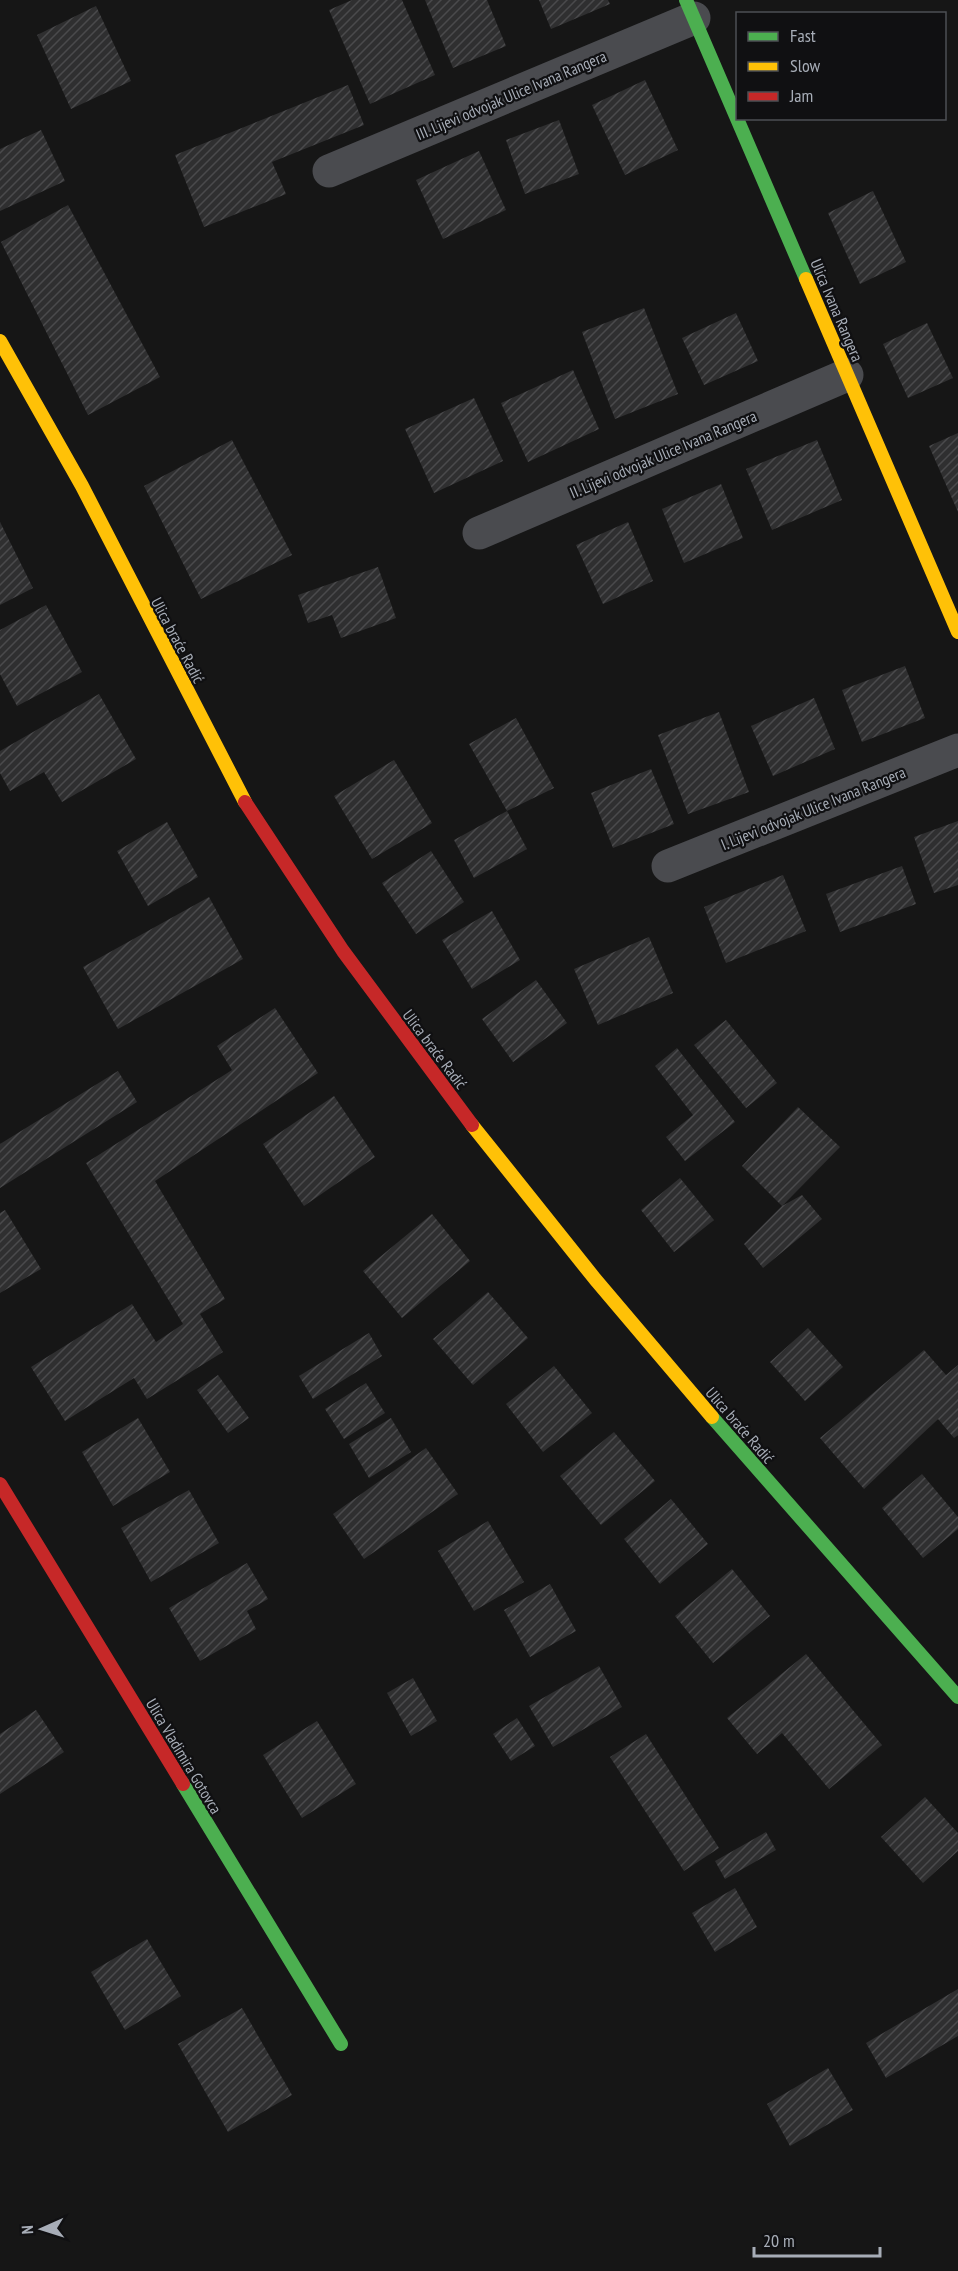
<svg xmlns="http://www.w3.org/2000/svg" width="958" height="2271" font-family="'PT Sans Narrow',sans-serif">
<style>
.building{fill:url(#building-hatch)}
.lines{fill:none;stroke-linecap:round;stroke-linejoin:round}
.street{stroke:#4a4b4f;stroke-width:33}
.fast{stroke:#4caf50;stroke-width:14}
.slow{stroke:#ffc107;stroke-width:14}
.jam{stroke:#c62828;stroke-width:14}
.labels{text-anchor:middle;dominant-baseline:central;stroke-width:4.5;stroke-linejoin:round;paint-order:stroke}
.street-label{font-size:16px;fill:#a7adb7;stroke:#101012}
</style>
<defs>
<pattern id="building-hatch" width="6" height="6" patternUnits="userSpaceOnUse" patternTransform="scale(1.5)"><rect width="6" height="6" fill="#2f2f30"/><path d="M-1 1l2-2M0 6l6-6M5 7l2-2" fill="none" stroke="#4a4a4c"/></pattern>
</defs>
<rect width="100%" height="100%" fill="#161616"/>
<!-- building -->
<g class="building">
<polygon points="352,0 402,0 435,75 370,104 329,10"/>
<polygon points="425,0 487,0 506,46 453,68"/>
<polygon points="539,0 608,0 610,4 551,29"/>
<polygon points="96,6 131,81 71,109 37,35"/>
<polygon points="645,80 678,150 625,175 592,105"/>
<polygon points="348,85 364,125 272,162 286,194 204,227 175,155"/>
<polygon points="559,120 579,174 525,194 506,140"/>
<polygon points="41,130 65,181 0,211 0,149"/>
<polygon points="479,151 506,210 443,239 416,180"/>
<polygon points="873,191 906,262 860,284 828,213"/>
<polygon points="68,205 160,377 88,415 1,242"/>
<polygon points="644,308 678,394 615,419 582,332"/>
<polygon points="736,313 758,361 704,385 682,338"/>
<polygon points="927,323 953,378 908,398 883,344"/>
<polygon points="573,370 599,429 528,462 501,403"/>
<polygon points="474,398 503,461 434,493 405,429"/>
<polygon points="958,433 958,512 929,446"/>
<polygon points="232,440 292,555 201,599 144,486"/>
<polygon points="817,440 842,500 772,530 746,469"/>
<polygon points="721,484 743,538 684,563 662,509"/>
<polygon points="0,522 33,588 0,605"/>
<polygon points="628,522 653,581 603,604 576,545"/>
<polygon points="378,567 396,618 341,638 332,615 308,623 298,595"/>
<polygon points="46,605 82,672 17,706 0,674 0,630"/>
<polygon points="905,666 925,718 862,742 842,690"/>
<polygon points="99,694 136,759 62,802 44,772 10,791 0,773 0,751"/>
<polygon points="814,698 835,749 773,776 751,726"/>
<polygon points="719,712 749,792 688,814 658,735"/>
<polygon points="516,718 554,788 507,811 469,744"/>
<polygon points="394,760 432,823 372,859 334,796"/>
<polygon points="651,769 674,824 613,848 591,793"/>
<polygon points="507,811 527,849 474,878 454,840"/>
<polygon points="958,821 958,885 934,893 914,837"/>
<polygon points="167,822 198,877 148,906 117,851"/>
<polygon points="431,851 464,902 416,934 382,883"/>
<polygon points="902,866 916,904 840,932 826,894"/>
<polygon points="783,875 806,931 726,963 704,907"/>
<polygon points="209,897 243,959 118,1029 83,967"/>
<polygon points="492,911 520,960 472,989 442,940"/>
<polygon points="649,937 673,993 598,1025 574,969"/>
<polygon points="536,980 567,1023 513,1062 482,1019"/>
<polygon points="275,1008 318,1073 155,1181 225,1299 200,1314 223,1352 147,1399 134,1378 65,1421 31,1367 132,1304 156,1342 183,1324 86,1163 232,1070 217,1046"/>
<polygon points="726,1020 777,1083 746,1108 694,1045"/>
<polygon points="677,1048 735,1122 685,1161 666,1137 693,1115 655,1066"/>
<polygon points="118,1071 137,1102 0,1188 0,1144"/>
<polygon points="334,1096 375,1157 304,1206 263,1144"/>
<polygon points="798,1107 840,1147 782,1206 802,1195 822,1219 763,1268 744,1244 782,1206 742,1166"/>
<polygon points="680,1178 714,1220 674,1252 641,1210"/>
<polygon points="5,1210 41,1269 0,1293 0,1213"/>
<polygon points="432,1214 470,1261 402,1318 363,1271"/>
<polygon points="488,1292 528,1338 473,1385 433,1339"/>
<polygon points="808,1328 843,1367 805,1401 770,1362"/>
<polygon points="369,1333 382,1356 313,1399 299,1376"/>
<polygon points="924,1350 946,1375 958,1365 958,1435 954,1438 938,1419 864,1489 820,1438"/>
<polygon points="554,1366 592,1413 543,1452 506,1404"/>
<polygon points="218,1375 249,1418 228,1433 197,1390"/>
<polygon points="366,1383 385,1413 344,1439 325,1409"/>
<polygon points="138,1418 170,1472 113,1506 82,1452"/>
<polygon points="391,1418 411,1452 369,1478 349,1444"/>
<polygon points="614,1432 655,1481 601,1525 560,1476"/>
<polygon points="426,1448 458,1494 364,1559 333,1514"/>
<polygon points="922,1474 958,1517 958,1529 923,1558 882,1508"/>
<polygon points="189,1490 219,1543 151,1582 121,1528"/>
<polygon points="671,1499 708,1544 660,1584 624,1539"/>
<polygon points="488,1521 524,1582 474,1611 438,1551"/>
<polygon points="247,1563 268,1599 247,1611 256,1629 200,1661 169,1608"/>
<polygon points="732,1569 770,1616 713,1663 675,1616"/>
<polygon points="550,1584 576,1631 530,1657 504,1610"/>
<polygon points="806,1654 882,1745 829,1789 782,1733 757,1754 727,1718"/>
<polygon points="599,1666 622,1707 553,1747 529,1706"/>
<polygon points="413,1678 437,1721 411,1736 387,1693"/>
<polygon points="36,1710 64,1752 0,1794 0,1734"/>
<polygon points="517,1718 535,1746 511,1761 493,1734"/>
<polygon points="317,1721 356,1784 302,1818 263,1755"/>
<polygon points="646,1734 719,1848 684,1871 610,1757"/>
<polygon points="925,1797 958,1833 958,1851 923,1883 881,1837"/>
<polygon points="766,1832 776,1850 725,1879 715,1861"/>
<polygon points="735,1888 757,1927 715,1952 692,1913"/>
<polygon points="147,1939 181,1996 125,2030 91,1972"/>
<polygon points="958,1989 958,2036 886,2078 866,2043"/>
<polygon points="242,2008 292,2095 228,2132 178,2044"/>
<polygon points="828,2068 853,2110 790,2146 767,2104"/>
</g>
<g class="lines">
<!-- street -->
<g class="street">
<polyline points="329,171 694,18"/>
<polyline points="479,533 847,375"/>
<polyline points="668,866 958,750"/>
</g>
<!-- fast -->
<g class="fast">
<polyline points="686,0 806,279"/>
<polyline points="712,1417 958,1697"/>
<polyline points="183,1784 341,2044"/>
</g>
<!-- slow -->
<g class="slow">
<polyline points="806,279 958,632"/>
<polyline points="0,341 82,486 245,802"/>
<polyline points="472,1125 595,1279 712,1417"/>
</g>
<!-- jam -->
<g class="jam">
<polyline points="245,802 343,951 472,1125"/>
<polyline points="0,1484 183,1784"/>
</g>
</g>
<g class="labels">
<!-- street labels -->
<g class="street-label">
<text transform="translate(511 95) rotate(-23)">III. Lijevi odvojak Ulice Ivana Rangera</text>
<text transform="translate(837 310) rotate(67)">Ulica Ivana Rangera</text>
<text transform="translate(663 454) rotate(-23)">II. Lijevi odvojak Ulice Ivana Rangera</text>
<text transform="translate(178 640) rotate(62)">Ulica braće Radić</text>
<text transform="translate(813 808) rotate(-22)">I. Lijevi odvojak Ulice Ivana Rangera</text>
<text transform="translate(435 1049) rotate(53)">Ulica braće Radić</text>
<text transform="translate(740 1425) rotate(49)">Ulica braće Radić</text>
<text transform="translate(184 1756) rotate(59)">Ulica Vladimira Gotovca</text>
</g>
</g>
<!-- legend -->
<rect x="736" y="12" width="210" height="108" fill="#101012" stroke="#4c4f54" stroke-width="1.5"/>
<rect x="748" y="32" width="30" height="9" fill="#4caf50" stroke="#4c4f54" stroke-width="1.5"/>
<text x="790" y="42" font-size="18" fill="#a7adb7">Fast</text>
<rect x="748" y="62" width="30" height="9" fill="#ffc107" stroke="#4c4f54" stroke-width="1.5"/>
<text x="790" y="72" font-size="18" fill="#a7adb7">Slow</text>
<rect x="748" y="92" width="30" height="9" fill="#c62828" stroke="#4c4f54" stroke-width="1.5"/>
<text x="790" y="102" font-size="18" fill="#a7adb7">Jam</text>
<!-- north arrow -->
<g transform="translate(42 2229) rotate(267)" stroke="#101012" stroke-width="4.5" paint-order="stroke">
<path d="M0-4.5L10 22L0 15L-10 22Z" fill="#a7adb7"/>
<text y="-9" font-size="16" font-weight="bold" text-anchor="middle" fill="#a7adb7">N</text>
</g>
<!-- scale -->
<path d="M754 2247v9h126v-9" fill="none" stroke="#a7adb7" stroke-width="3"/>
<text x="763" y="2247" font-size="18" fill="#a7adb7" stroke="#101012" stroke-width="4.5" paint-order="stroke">20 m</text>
</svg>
